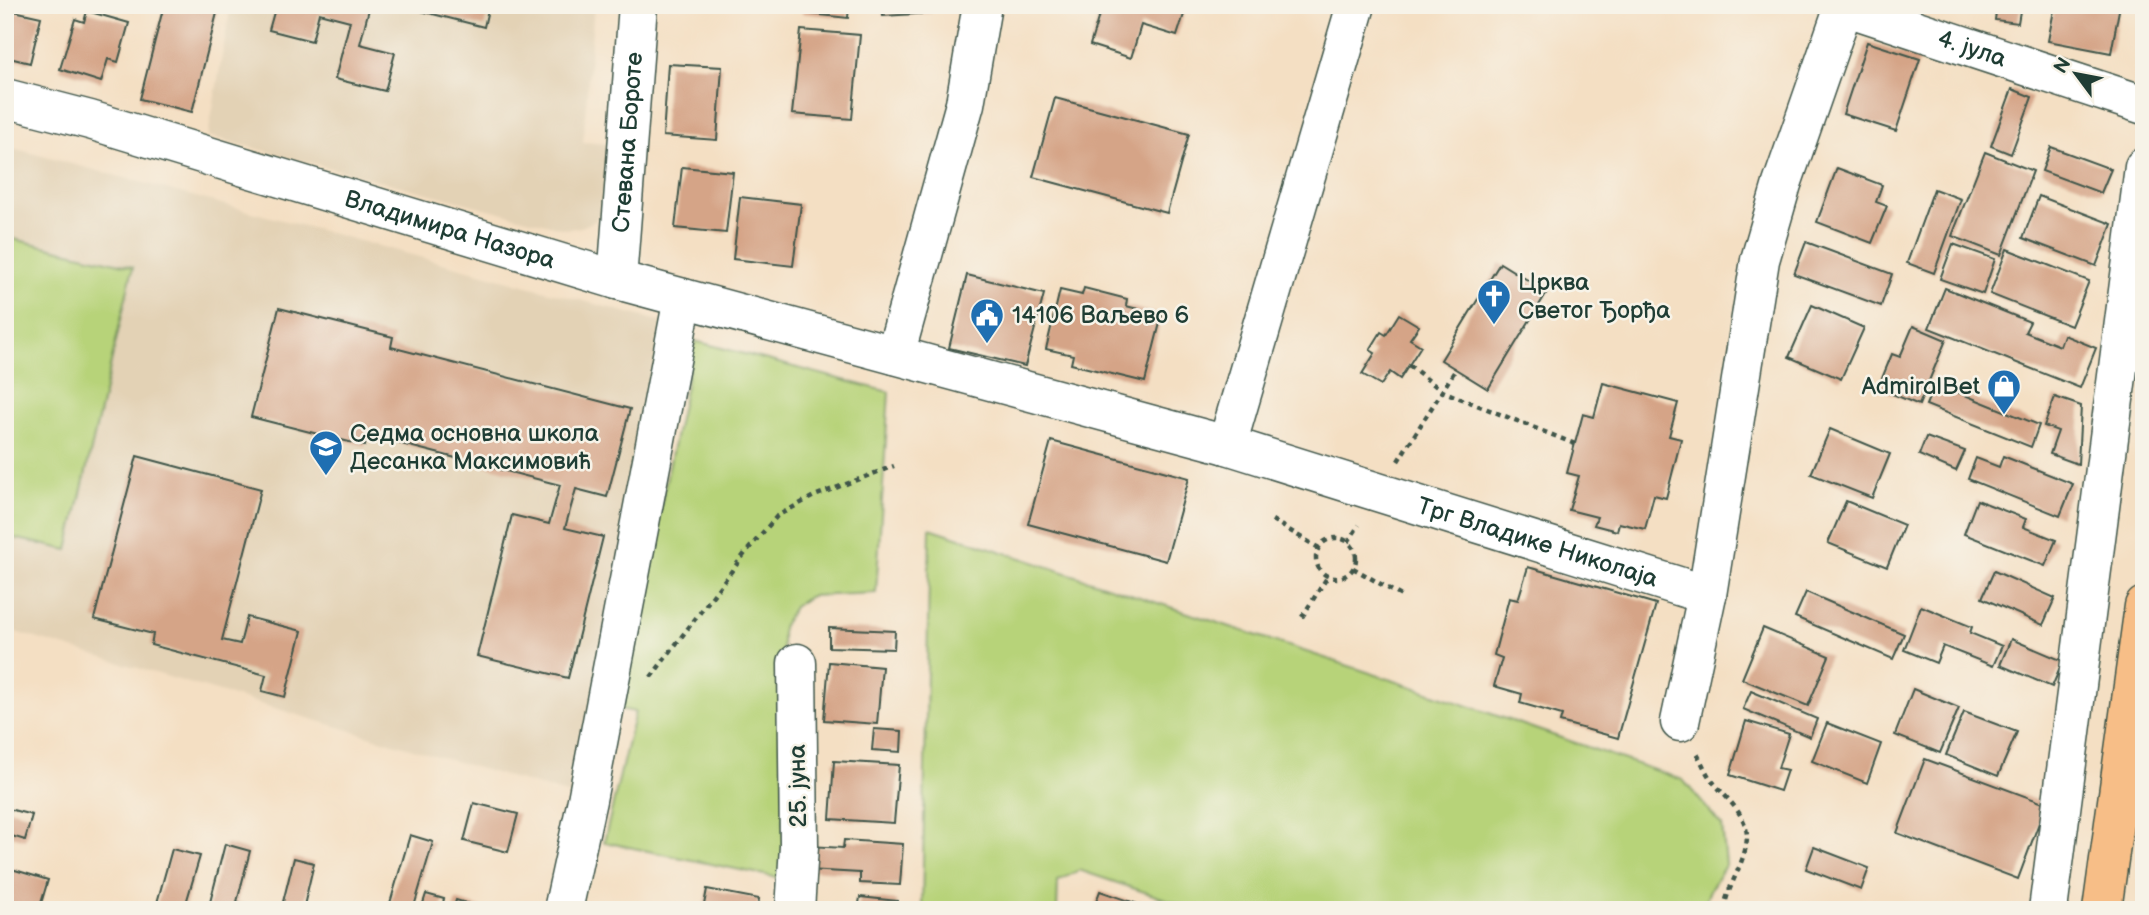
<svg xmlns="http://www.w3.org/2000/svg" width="2149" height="915" font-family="'Balsamiq Sans',sans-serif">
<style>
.built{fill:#e3d2b5}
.green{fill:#b7d379;stroke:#6b8856;stroke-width:2}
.building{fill:#d5a487}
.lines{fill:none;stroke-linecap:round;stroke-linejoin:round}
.minor-casing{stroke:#3f5549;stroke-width:41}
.major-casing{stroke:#3f5549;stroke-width:41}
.path{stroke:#3f5549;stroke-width:4.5;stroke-dasharray:5 5;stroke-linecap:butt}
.minor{stroke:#fff;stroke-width:38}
.major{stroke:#f7be87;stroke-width:38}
.labels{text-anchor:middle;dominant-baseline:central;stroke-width:5;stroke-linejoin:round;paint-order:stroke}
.street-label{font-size:24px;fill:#1f3d34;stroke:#f7f3e8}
.poi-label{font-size:24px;fill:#1f3d34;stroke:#f7f3e8;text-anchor:start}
</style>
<rect width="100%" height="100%" fill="#f7f3e8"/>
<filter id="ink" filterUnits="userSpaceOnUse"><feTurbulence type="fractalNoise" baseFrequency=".0143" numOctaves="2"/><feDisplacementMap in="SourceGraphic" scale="14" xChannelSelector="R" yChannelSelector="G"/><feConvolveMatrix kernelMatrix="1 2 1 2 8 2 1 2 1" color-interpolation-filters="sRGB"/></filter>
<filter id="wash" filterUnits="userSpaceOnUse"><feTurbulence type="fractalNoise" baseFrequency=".00686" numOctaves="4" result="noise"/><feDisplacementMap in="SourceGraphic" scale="28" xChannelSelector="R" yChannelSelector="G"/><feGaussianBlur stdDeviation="1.57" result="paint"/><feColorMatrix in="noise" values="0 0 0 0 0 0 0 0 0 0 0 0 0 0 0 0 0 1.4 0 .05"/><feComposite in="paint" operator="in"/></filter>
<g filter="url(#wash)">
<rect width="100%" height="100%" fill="#f4dfc3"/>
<!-- built -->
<g class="built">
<polygon points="231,5 594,5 583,142 609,144 604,207 595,221 581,227 565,229 208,136"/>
<polygon points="5,146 677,326 587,800 5,629"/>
</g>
<!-- green -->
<g class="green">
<polygon points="5,237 133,267 68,550 5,536"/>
<polygon points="695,341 889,392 876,593 810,596 794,607 782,627 784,879 604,842 635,712 619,709"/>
<polygon points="930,528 1422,690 1683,780 1722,826 1726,864 1710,890 1702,910 1198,910 1079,870 1058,881 1057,910 922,910"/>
</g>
<g id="blocks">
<!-- building -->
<g class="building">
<polygon points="164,5 219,5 192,112 140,99"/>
<polygon points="276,5 370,5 360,44 395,53 385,91 335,79 350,21 319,13 312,41 269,30"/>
<polygon points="409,5 489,5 484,27 409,8"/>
<polygon points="803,5 849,5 848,18 802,13"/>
<polygon points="882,5 932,5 932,13 883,16"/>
<polygon points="1093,5 1187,5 1177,36 1141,25 1131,58 1090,45 1100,12 1091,9"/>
<polygon points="1997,5 2021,5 2018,23 1995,20"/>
<polygon points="2055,5 2120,5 2111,53 2048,41"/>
<polygon points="5,9 41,17 30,63 5,57"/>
<polygon points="87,11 129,23 118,62 108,59 101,82 60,69 75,19 84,22"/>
<polygon points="801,30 860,35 852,119 792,114"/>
<polygon points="1867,42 1920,59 1896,131 1843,114"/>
<polygon points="668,64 722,67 717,140 663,136"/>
<polygon points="2012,89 2032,97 2011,154 1991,146"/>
<polygon points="1055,98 1189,134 1167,213 1033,177"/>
<polygon points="2051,147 2111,169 2101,193 2042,171"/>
<polygon points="1985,152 2033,171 2001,255 1952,236"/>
<polygon points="682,167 733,172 726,233 675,228"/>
<polygon points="1837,168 1882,185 1876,202 1887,206 1872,243 1817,222"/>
<polygon points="1934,189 1961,199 1934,273 1907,263"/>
<polygon points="2039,196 2112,224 2096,266 2023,238"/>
<polygon points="740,197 801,204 793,266 733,259"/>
<polygon points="1806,242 1892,274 1881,306 1794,274"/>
<polygon points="1953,244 1995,259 1983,294 1940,279"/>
<polygon points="2007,249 2089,281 2071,326 1990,294"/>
<polygon points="1500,263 1547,292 1488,389 1441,360"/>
<polygon points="967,275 1044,294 1025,366 949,348"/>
<polygon points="1084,288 1127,299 1126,306 1162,315 1145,382 1071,364 1073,355 1046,349 1060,290 1082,295"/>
<polygon points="1945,288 2030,322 2025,332 2060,346 2064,335 2096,348 2080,388 1929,328"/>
<polygon points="1812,305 1864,328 1841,379 1789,357"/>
<polygon points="279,308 393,337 391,347 630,409 607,497 576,489 565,528 603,537 568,678 477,656 512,515 549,524 560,485 367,435 365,446 251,417"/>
<polygon points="1399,314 1419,326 1410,339 1421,346 1400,379 1390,372 1381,385 1362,374 1375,353 1370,350 1381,332 1386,335"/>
<polygon points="1913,326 1946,340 1919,405 1878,388 1892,354 1900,357"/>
<polygon points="1603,383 1678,403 1669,436 1681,439 1666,498 1654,495 1645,529 1619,523 1617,531 1594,525 1597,517 1569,510 1579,476 1567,473 1583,414 1594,417"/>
<polygon points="1935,383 2039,425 2031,447 1926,405"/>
<polygon points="2055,397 2081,406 2078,464 2050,454 2058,431 2044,426"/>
<polygon points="1830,429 1890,454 1872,498 1811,474"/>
<polygon points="1926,437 1965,451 1956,471 1919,455"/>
<polygon points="1051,441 1189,478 1166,561 1028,524"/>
<polygon points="137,456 261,489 222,640 240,644 247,617 302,631 285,697 262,691 266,675 151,645 153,634 94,619"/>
<polygon points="2003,456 2073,484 2060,516 1968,479 1976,458 1999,467"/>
<polygon points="1977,500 2026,519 2023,527 2056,540 2045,566 1964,534"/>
<polygon points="1846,501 1904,525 1887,567 1828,543"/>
<polygon points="1528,567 1656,604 1618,738 1560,722 1562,715 1520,703 1522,694 1494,686 1502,658 1494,655 1509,598 1518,600"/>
<polygon points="1994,571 2055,598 2043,625 1982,598"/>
<polygon points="1806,592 1904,634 1893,659 1795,617"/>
<polygon points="1921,606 1972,627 1970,633 2002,646 1993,666 1943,646 1936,663 1904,650"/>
<polygon points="829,628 895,631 894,649 829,647"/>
<polygon points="1763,628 1829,656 1808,706 1742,679"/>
<polygon points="2011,639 2063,661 2052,687 2000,665"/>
<polygon points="829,662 882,667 877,724 824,720"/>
<polygon points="1913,689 1959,708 1940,753 1895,735"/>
<polygon points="1751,691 1817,719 1810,737 1743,709"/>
<polygon points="1964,712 2017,732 1998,776 1946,755"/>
<polygon points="1746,721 1789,734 1778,768 1787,770 1780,791 1730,775"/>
<polygon points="1827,723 1881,744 1867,783 1812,761"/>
<polygon points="874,729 902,731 901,752 872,750"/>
<polygon points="1925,759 2046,804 2018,879 1897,833"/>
<polygon points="834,761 899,765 894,823 830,819"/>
<polygon points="474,803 518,814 508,852 464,841"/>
<polygon points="5,808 32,815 25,840 5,834"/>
<polygon points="410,835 433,842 413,910 388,910"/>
<polygon points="844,840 903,844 900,885 860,883 860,873 808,870 810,846 843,848"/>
<polygon points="225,844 250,851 237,902 245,904 244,910 208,910"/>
<polygon points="1814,847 1869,868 1861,890 1806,869"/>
<polygon points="172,849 200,856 184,910 155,910"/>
<polygon points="294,858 314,863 303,910 281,910"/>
<polygon points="5,867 48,880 39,910 5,910"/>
<polygon points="707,889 759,899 757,910 703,910"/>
<polygon points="1100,891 1152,909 1152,910 1093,910"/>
<polygon points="426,894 444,899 441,910 421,910"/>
<polygon points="860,897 897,901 896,910 858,910"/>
<polygon points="456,900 486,909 486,910 453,910"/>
<polygon points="823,906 843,908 843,910 823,910"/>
</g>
</g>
</g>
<g filter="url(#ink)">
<use href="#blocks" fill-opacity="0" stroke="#3f5549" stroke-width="2"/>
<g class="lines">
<!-- minor casing -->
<g class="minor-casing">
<g id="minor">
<path id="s1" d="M1841 5 2144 105"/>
<path id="s2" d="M5 98 90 120 617 280 1227 445 1707 595"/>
<path id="s3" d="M617 280 638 5"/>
<polyline points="895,355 965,104 982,5"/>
<polyline points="1227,445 1356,5"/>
<polyline points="1680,722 1707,595 1760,260 1782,184 1844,6"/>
<polyline points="563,910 587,800 683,298"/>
<polyline points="795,910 799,846 797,663"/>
<polyline points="2048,910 2144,167"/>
</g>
</g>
<!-- major casing -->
<g class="major-casing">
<polyline id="major" points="2102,910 2144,606"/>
</g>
<!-- path -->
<g class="path">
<polyline points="1409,365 1442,391 1575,444"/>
<polyline points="1398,461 1456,369"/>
<polyline points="1272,520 1319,548"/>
<circle cx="1336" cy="558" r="20"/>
<polyline points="1348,542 1359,525"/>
<polyline points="1353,568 1403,597"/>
<polyline points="1302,617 1328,576"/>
<polyline points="651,677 746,552 777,516 814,496 894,466"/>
<path d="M1697 754C1702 762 1705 771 1710 778 1723 796 1747 813 1747 837 1746 863 1727 885 1724 910"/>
</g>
<!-- minor -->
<use href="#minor" class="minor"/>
<!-- major -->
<use href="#major" class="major"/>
</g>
</g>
<!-- icons -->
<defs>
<g id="church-pin" transform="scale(1.75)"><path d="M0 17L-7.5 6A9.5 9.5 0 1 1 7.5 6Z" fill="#1f6fb2" stroke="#f7f3e8"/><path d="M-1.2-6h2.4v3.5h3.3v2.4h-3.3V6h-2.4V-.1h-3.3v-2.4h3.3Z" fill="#fff"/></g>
<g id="civic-pin" transform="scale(1.75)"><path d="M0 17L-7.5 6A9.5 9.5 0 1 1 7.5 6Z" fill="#1f6fb2" stroke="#f7f3e8"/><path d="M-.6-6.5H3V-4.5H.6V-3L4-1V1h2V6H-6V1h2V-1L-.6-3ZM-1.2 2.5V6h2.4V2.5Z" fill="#fff"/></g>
<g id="shop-pin" transform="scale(1.75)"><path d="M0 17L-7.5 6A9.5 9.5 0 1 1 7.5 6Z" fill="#1f6fb2" stroke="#f7f3e8"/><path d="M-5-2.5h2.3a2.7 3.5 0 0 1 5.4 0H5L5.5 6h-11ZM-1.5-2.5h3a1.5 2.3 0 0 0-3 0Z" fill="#fff"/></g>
<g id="school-pin" transform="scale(1.75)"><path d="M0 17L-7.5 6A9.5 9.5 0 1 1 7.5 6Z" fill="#1f6fb2" stroke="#f7f3e8"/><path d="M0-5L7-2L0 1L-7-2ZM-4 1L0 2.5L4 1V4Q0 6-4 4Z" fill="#fff"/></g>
</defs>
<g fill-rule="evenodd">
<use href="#church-pin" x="1494" y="296"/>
<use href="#civic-pin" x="987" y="315"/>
<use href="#shop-pin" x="2004" y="386"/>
<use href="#school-pin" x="326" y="447"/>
</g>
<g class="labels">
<!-- street labels -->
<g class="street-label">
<text stroke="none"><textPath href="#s1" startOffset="138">4. јула</textPath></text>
<text stroke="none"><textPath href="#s3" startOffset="138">Стевана Бороте</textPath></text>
<text stroke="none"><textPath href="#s2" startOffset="464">Владимира Назора</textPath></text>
<text stroke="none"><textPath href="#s2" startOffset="1596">Трг Владике Николаја</textPath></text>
<text transform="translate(798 786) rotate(-91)">25. јуна</text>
</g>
<!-- poi labels -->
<g class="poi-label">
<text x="1518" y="282">Црква<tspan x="1518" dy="28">Светог Ђорђа</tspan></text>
<text x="1012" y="315">14106 Ваљево 6</text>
<text x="1980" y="386" text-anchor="end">AdmiralBet</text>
<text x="350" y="433">Седма основна школа<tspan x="350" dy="28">Десанка Максимовић</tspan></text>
</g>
</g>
<!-- margin -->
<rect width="2149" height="915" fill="none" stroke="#f7f3e8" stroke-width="28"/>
<!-- north arrow -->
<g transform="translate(2076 74) rotate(302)" stroke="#f7f3e8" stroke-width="5" paint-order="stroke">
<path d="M0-5L12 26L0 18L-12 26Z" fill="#1f3d34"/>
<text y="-10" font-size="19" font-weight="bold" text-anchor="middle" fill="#1f3d34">N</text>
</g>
</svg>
